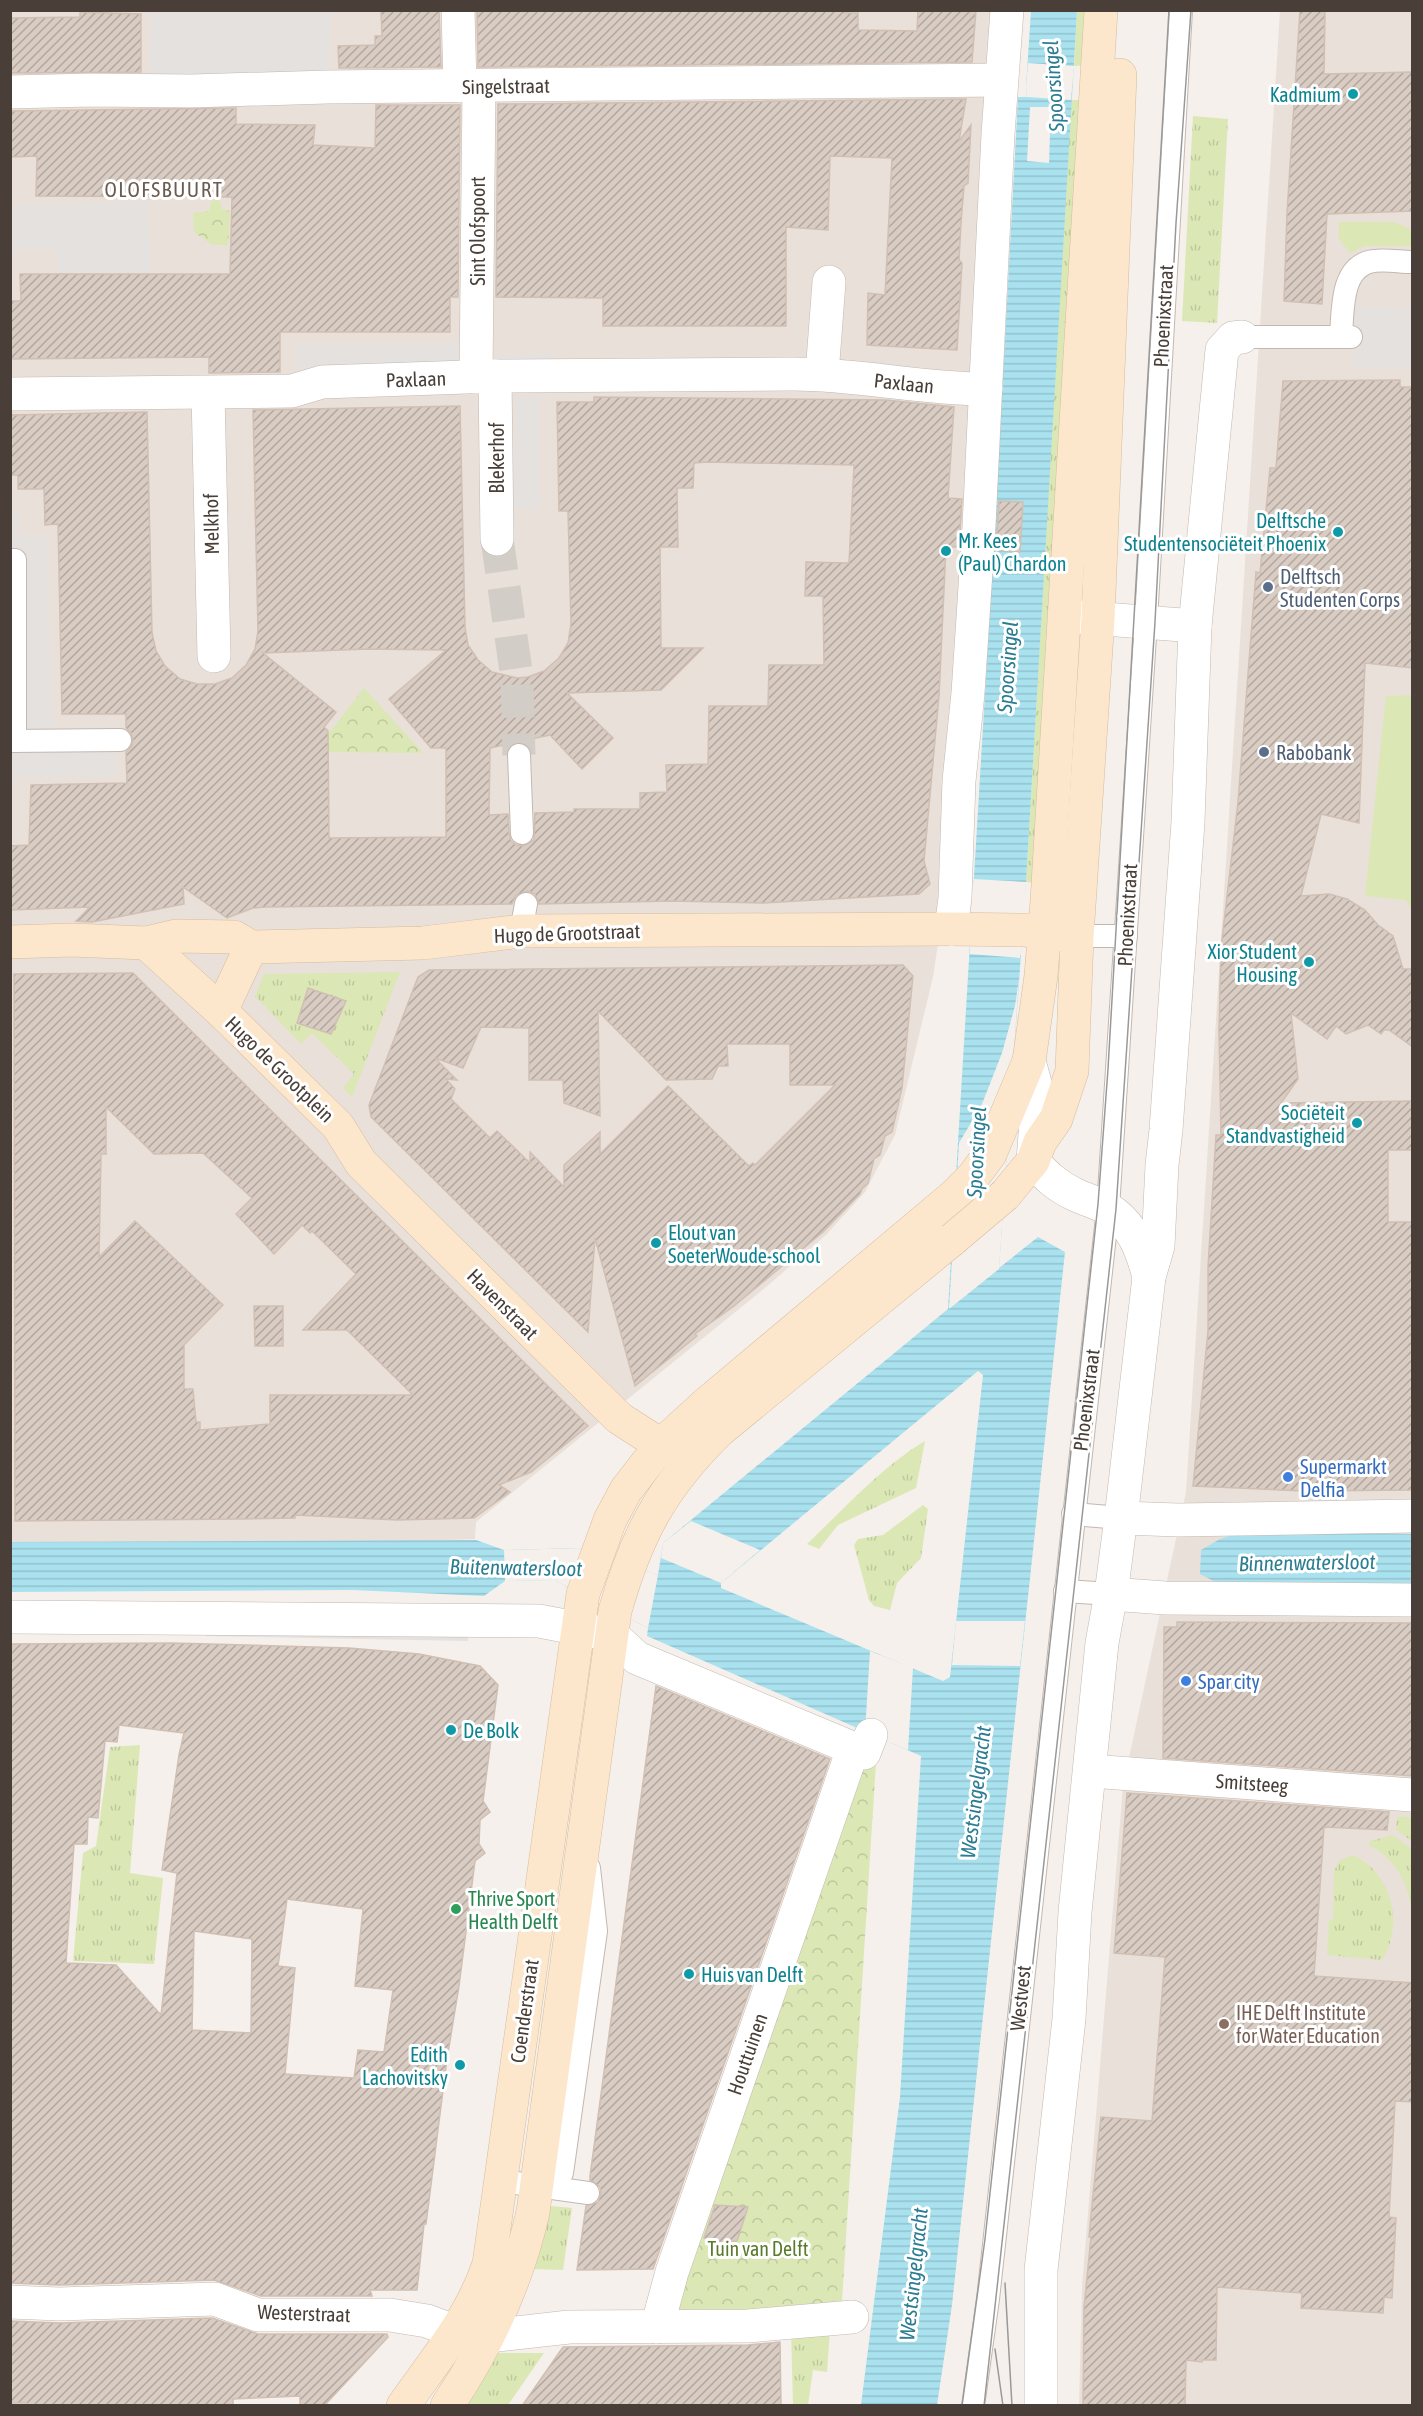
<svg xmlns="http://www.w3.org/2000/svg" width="1423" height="2416" font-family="'Asap Condensed',sans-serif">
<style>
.residential{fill:#e9e0d9}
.grass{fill:url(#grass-tufts)}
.park{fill:url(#park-crowns)}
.garden{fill:#dbe8b5}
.parking{fill:#e4e1df}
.water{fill:url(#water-rules);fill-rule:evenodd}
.pier{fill:#f5f0eb}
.building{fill:url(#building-hatch);stroke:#d1bfb3;stroke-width:1.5;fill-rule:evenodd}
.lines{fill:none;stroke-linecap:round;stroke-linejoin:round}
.street-tunnel{stroke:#d3cdc7;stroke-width:33;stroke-dasharray:33 16;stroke-linecap:butt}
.lane-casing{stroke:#c3b8b0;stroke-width:24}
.street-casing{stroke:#c3b8b0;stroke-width:34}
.secondary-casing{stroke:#d6bc9e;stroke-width:34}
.lane{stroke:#fff;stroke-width:22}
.street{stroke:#fff;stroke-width:33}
.secondary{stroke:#fde7cc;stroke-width:33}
.tram{stroke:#999;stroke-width:1.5}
.secondary-bridge-casing{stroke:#d6bc9e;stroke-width:34;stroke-linecap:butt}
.secondary-bridge{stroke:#fde7cc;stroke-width:33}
.culture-dot{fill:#0f9aa8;stroke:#fff;stroke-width:2}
.service-dot{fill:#5c6f8a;stroke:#fff;stroke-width:2}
.shop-dot{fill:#3f7fe0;stroke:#fff;stroke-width:2}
.leisure-dot{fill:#2e9e5b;stroke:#fff;stroke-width:2}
.education-dot{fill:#8d6e63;stroke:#fff;stroke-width:2}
.labels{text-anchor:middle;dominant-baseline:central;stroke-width:6;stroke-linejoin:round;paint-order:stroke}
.street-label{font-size:20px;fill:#493f38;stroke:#fff}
.culture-label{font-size:20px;fill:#0d838f;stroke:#fff;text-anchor:end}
.service-label{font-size:20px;fill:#4e5e75;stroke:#fff;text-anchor:start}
.shop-label{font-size:20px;fill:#366cbe;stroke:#fff;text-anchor:start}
.leisure-label{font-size:20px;fill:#27864d;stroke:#fff;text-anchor:start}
.education-label{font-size:20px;fill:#785e54;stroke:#fff;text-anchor:start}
.park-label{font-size:20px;fill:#5a7a2c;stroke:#fff}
.water-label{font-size:21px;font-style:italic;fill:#2c7d93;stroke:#fff}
.neighbourhood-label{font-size:21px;letter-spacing:1.5px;fill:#6b5b50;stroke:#fff}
</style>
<defs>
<pattern id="grass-tufts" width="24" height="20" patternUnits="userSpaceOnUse" patternTransform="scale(1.5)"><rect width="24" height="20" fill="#dbe8b5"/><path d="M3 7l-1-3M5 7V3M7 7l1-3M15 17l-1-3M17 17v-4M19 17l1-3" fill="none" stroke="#bdc89c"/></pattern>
<pattern id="park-crowns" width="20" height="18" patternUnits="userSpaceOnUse" patternTransform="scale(1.5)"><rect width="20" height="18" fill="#dbe8b5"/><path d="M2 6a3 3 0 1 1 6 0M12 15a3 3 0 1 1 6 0" fill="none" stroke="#bdc89c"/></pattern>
<pattern id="water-rules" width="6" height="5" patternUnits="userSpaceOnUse" patternTransform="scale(1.5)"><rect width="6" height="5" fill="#a9e1ef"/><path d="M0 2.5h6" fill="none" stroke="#93c2ce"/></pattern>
<pattern id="building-hatch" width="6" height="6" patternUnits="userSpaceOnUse" patternTransform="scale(1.5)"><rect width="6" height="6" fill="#d9ccc3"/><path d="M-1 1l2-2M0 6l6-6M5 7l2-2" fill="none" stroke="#b2a79f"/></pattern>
</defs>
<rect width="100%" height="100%" fill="#f5f0eb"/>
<!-- residential -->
<g class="residential">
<polygon points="10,11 992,11 941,924 933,977 895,1135 865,1192 826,1235 765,1288 476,1522 475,1539 171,1551 11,1551"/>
<polygon points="1280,11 1412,11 1412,2405 1079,2406 1082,2286 1123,1786 1186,1492"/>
</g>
<!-- grass -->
<g class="grass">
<polygon points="1077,11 1090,11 1087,65 1074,66"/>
<polygon points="1071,100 1084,100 1038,883 1026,882"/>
<polygon points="1193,116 1228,119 1217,323 1182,321"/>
<polygon points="400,972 352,1097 343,1088 354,1074 312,1033 301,1044 255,996 264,974"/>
<path d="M925 1441 916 1488 838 1525 819 1549 807 1544C845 1508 880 1468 925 1441Z"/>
<polygon points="923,1505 928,1509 921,1558 897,1583 890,1610 874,1606 869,1600 854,1545 858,1539 883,1535"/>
<polygon points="140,1745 130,1873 163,1878 154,1964 73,1961 83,1853 96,1846 110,1747"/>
<polygon points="1397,1817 1412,1817 1412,1841 1396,1830"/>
<path d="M1393 1835 1412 1849V1916C1410 1892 1403 1872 1384 1855 1379 1850 1373 1848 1368 1844L1371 1841Z"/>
<path d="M1352 1855C1392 1871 1405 1926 1382 1960L1327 1955 1329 1920H1333L1334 1871 1339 1861Z"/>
<polygon points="541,2205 572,2208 563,2270 531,2269"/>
<polygon points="830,2330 827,2372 813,2370 808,2405 793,2405 791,2331"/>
<polygon points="495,2353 544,2353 508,2405 459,2406"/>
</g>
<!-- park -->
<g class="park">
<polygon points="212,199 220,200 222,209 230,211 228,245 212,245 194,232 193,213 209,211"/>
<polygon points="364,688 423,753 314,752"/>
<polygon points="836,1759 876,1762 840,2333 643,2336"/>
</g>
<!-- garden -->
<g class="garden">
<polygon points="1339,222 1395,222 1412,230 1412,246 1364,246 1350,253 1339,239"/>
<polygon points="1412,695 1412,910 1406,900 1365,896 1386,696"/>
</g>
<!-- parking -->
<g class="parking">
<polygon points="151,11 330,11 329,87 149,90"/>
<polygon points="148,203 150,272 59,275 58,249 11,250 10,206"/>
<polygon points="1353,307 1412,309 1412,368 1352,368"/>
<rect x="296" y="344" width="167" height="23"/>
<polygon points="552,354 553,367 481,368 481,356"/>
<polygon points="514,396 539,397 539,509 514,508"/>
<polygon points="10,508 18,508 19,536 47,536 52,728 113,727 116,776 11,778"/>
<polygon points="206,1628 468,1633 468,1641 206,1636"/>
</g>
<!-- water -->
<g class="water">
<path d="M1031 11H1077L1026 882 999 1268 1038 1237 1065 1252 952 2305 937 2405H861L900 2097 921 1756 647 1636 648 1628 554 1580 505 1581 484 1596 353 1590 11 1592 10 1542 476 1540 504 1550 580 1548 658 1575 663 1543 948 1309 995 527 1018 97H1027L1026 87ZM1030 107H1051L1049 163 1027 161ZM1023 502 1020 552 998 550ZM978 1371 983 1375 950 1677 943 1681 721 1588V1583Z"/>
<polygon points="1243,1532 1412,1534 1412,1585 1221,1585 1200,1574 1201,1550 1220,1539"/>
</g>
<!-- pier -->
<g class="pier">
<polygon points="1028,63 1074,66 1071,100 1027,97 1026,87"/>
<polygon points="974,879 1026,882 1025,930 1020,958 970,954 970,902"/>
<polygon points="1019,978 999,1269 949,1309 959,1143 982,1104 1002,1053 1015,1006"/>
<polygon points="691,1521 760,1550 721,1583 661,1558 663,1543"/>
<polygon points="580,1548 658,1575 648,1628 554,1580 505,1581 504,1550"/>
<polygon points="956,1621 1025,1621 1020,1666 952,1665"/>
<polygon points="870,1651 913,1668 908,1750 865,1732"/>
</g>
<!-- building -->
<g class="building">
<polygon points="381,10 439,10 441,67 339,68 338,46 375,45 375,36 382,36"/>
<polygon points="477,10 845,10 845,13 858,13 858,30 917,31 918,10 976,10 972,62 478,67"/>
<polygon points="1300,10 1325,10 1324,74 1413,72 1413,211 1327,214 1322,304 1284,301 1287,213"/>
<polygon points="80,12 141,14 141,72 11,73 11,18 80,17"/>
<polygon points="966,99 959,141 971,125 968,183 964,186 961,223 959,260 962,263 957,350 867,345 868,293 885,295 892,158 830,156 828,230 786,227 786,326 603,326 603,298 496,297 498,104"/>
<polygon points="376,105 460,105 458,297 450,297 450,332 280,332 280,372 209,373 209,357 10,359 10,301 21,301 20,274 230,274 232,197 36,196 37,156 10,157 10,111 236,108 236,124 315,125 313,145 375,148"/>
<polygon points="1400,380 1400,387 1413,387 1413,668 1365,663 1359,823 1321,814 1301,896 1329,894 1347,899 1365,910 1378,925 1393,936 1403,969 1413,969 1413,1047 1389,1030 1384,1030 1381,1034 1368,1025 1346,1034 1336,1026 1327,1039 1291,1013 1298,1079 1281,1103 1413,1101 1413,1150 1388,1150 1388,1222 1413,1222 1413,1490 1303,1491 1193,1486 1208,1331 1208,1267 1216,1135 1221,1135 1219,1030 1221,948 1238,802 1256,572 1260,573 1270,468 1276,468 1283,381"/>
<path d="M594 397 886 400 954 407 948 498 962 499 959 547H946L939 696 924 861 930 884 919 894 763 903 671 901 539 904 535 894 528 891 516 895 512 904 266 907 253 908 227 918 183 887 184 904 92 922 76 921 90 907 10 910V846L29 845 31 785 127 783 126 752 131 747 133 740 131 733 126 728V714H62L58 524 45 525 44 489H18V475H10V415L147 412 152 633 156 651 165 666 180 679 197 684H215L232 678 246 665 255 649 258 631 253 410 460 406 465 627 468 645 478 660 492 672 517 678 528 677 544 671 559 658 568 643 571 624 568 511H559L557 402H594ZM707 462 854 465 849 563 806 562 805 596H823L824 665H769L768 706H709L708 764 666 765 667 792 640 793V809H574V812L535 813 534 840 523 846 516 845 511 841 509 834 508 814 489 815 490 748 550 735 582 769 613 738 567 693 661 690 703 648H661L660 547H678L677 488H693L694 463ZM367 649 446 650 389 699 431 748H446V837L329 838 328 731 324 727 336 712 263 653Z"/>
<polygon points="999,501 1023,502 1020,552 996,550"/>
<path d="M903 965 913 976 902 1088 892 1132 885 1136 880 1155 874 1159 868 1183 862 1189 860 1194 823 1232 734 1306 695 1334 697 1336 635 1386 595 1238 588 1332 371 1117 369 1105 418 977 429 970ZM598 1011 666 1080 712 1079 718 1066H728L727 1044H790V1085H835L755 1165 753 1163 749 1166 668 1086 600 1154V1132L564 1165V1187L530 1152V1163L497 1131 490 1138 451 1099 455 1089 446 1079 457 1080 435 1058 463 1068 481 1027 529 1028V1080H563L564 1103 600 1116Z"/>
<path d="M133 973 588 1426 531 1472 499 1485 510 1492 474 1518 397 1520 295 1515V1518L240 1519 15 1521 14 974ZM106 1107 154 1154 203 1153 252 1198 236 1214 274 1254 302 1225 310 1233 312 1231 356 1274 303 1330H347L413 1395H270V1424L200 1430V1422H196L193 1389H184V1345L223 1305 135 1221 99 1257 101 1154H106Z"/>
<polygon points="308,988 346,1001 331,1034 297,1023"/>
<polygon points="254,1306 283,1306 283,1346 255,1346"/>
<polygon points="1177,1622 1413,1623 1413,1776 1163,1758 1164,1627 1177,1627"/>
<path d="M172 1643 349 1648 419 1654 480 1666 498 1685 483 1801 490 1812 480 1820 479 1844 485 1853 475 1861 459 1986 447 2059 426 2224H424L417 2290H370L372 2296H261L214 2280 59 2285 10 2283V1644ZM119 1725 184 1733 179 1755 162 1870 177 1873 161 2015 116 1965 66 1963 74 1844H87L88 1817 98 1818 105 1741 117 1742ZM287 1899 363 1909 355 1986 393 1990 384 2052 358 2050 354 2078 285 2074 295 1968 278 1966ZM194 1931 252 1939 251 2033 192 2030Z"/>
<polygon points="656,1686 830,1759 653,2269 577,2270 586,2206 598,2202 601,2194 600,2187 590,2180 590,2176"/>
<polygon points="1127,1793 1389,1812 1387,1830 1324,1827 1314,1976 1413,1983 1413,2102 1395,2101 1389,2217 1396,2218 1392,2298 1384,2297 1383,2313 1301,2308 1302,2293 1217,2287 1216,2360 1202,2360 1202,2362 1186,2360 1185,2406 1083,2406 1084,2308 1091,2237 1089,2237 1091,2215 1101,2117 1152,2121 1165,1957 1114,1953"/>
<polygon points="715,2205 748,2207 737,2241 721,2242 704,2238"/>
<polygon points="212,2318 258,2334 387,2334 388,2337 324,2406 300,2406 300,2396 233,2399 233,2406 27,2406 27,2403 10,2403 10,2321 60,2323"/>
<polygon points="780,2342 781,2406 522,2406 563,2347 748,2345"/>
</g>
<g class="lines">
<!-- street-tunnel -->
<polyline class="street-tunnel" points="497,539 517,678 519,755"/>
<!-- lane casing -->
<g class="lane-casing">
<g id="lane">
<polyline points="1242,337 1351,337"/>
<path d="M1341 337C1343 311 1340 265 1374 261 1386 259 1400 262 1412 262"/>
<polyline points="10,560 15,560 15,741"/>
<polyline points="10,741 120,740"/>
<polyline points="519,755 522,833"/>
<polyline points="521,931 526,904"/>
<polyline points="1077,936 1126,936"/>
<polyline points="1073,1514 1121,1518"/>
<polyline points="1065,1591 1111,1594"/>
<polyline points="562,2173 596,1931 589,1868"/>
<polyline points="501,2181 588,2193"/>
<polyline points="973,2406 988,2299 1108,1208 1146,621 1181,10"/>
</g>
</g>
<!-- street casing -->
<g class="street-casing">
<g id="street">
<polyline points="458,10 460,86"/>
<polyline points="10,92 90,90 192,91 327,87 1001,80"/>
<polyline points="822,374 829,282"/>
<polyline points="495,376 497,539"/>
<polyline points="476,377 479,86"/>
<polyline points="208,393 214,656"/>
<path d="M10 394 292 391 322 382 495 376 793 374C858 374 922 389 986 389"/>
<polyline points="1066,616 1195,626"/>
<polyline points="951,929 955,898 959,781 968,693 979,526 998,134 1007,10"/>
<path d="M1029 1061 1038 1094 1033 1161C1046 1176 1058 1187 1076 1195 1086 1200 1097 1202 1106 1208 1132 1222 1142 1250 1149 1277"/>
<polyline points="1121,1518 1178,1520 1412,1516"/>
<polyline points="1111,1594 1165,1598 1412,1600"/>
<polyline points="10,1617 539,1621 612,1635 637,1658 864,1753 871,1735"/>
<polyline points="1091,1771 1412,1795"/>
<polyline points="10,2302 59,2304 215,2299 258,2315 390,2315 427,2321 456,2332 488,2336 569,2327 748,2326 852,2317"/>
<polyline points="657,2327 672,2272 853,1749"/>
<polyline points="1041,2406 1041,2270 1069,2019 1075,1912 1102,1643 1111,1594 1121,1518 1149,1277 1158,1246 1162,1165 1166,1130 1188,822 1195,626 1222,350 1233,338 1242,337"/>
</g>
</g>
<!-- secondary casing -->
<g class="secondary-casing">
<g id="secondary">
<polyline points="10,942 72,940 146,943 176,936 234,937 251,947 423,943 521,931 951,929 1025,930 1066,935"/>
<polyline points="146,943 221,1011 338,1126 361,1163 619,1418 678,1456"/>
<polyline points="221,1011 251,947"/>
<polyline points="1005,1195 1033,1161 1040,1142 1056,1119 1072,1071 1077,936 1098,618 1120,75"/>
<path d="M403 2406C435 2360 471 2318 489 2264L583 1594 610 1520 626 1490 661 1445 706 1404 955 1195 972 1178 990 1154 1029 1061 1041 976 1047 901 1101 10"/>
<path d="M447 2406C488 2345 517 2283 533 2212L615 1611C637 1533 662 1487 720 1430L953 1239"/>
</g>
</g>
<!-- lane -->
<use href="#lane" class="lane"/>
<!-- street -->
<use href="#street" class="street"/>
<!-- secondary -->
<use href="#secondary" class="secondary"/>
<!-- tram -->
<g class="tram">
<polyline points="1005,2283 1012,2406"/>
<polyline points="995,2349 1003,2406"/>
<polyline points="962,2406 985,2239 1098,1204 1108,1069 1169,10"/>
<polyline points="984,2406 1116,1209 1155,622 1176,223 1191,10"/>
</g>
<!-- secondary-bridge casing -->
<g class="secondary-bridge-casing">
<polyline id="secondary-bridge" points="953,1239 1005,1195"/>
</g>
<!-- secondary-bridge -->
<use href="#secondary-bridge" class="secondary-bridge"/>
</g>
<!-- markers -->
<g class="culture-dot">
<circle cx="1353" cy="94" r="6"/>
<circle cx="1338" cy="532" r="6"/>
<circle cx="946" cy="551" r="6"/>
<circle cx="1309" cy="962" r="6"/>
<circle cx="1357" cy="1123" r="6"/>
<circle cx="656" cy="1243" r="6"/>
<circle cx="451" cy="1730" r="6"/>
<circle cx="689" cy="1974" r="6"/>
<circle cx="460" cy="2065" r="6"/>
</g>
<g class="service-dot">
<circle cx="1268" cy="587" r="6"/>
<circle cx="1264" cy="752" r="6"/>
</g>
<g class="shop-dot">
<circle cx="1288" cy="1477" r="6"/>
<circle cx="1186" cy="1681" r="6"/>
</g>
<circle class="leisure-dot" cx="456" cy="1909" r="6"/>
<circle class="education-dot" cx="1224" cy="2024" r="6"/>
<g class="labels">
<!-- street labels -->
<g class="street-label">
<text transform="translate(506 86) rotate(-1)">Singelstraat</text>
<text transform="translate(477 231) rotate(-90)">Sint Olofspoort</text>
<text transform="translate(1163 316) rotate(-87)">Phoenixstraat</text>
<text transform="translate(416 379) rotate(-2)">Paxlaan</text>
<text transform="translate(904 383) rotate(6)">Paxlaan</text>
<text transform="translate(496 458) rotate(-90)">Blekerhof</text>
<text transform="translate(211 524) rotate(-91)">Melkhof</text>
<text transform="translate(1127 915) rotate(-87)">Phoenixstraat</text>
<text transform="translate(567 933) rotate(-2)">Hugo de Grootstraat</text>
<text transform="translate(280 1069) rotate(44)">Hugo de Grootplein</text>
<text transform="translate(503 1304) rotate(45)">Havenstraat</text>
<text transform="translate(1086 1400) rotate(-83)">Phoenixstraat</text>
<text transform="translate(1252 1783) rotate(4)">Smitsteeg</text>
<text transform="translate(1020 1998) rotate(-84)">Westvest</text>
<text transform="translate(524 2011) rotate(-82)">Coenderstraat</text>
<text transform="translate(747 2054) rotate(-71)">Houttuinen</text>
<text transform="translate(304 2313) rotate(2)">Westerstraat</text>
</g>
<!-- culture labels -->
<g class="culture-label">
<text x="1341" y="94">Kadmium</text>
<text x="1326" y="520">Delftsche<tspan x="1326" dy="23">Studentensociëteit Phoenix</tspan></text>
<text x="958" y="540" text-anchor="start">Mr. Kees<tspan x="958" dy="23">(Paul) Chardon</tspan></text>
<text x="1297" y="951">Xior Student<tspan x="1297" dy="23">Housing</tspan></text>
<text x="1345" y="1112">Sociëteit<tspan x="1345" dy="23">Standvastigheid</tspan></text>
<text x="668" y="1232" text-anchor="start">Elout van<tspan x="668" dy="23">SoeterWoude-school</tspan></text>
<text x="463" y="1730" text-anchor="start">De Bolk</text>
<text x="701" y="1974" text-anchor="start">Huis van Delft</text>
<text x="448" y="2054">Edith<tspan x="448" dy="23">Lachovitsky</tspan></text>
</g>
<!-- service labels -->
<g class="service-label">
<text x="1280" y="576">Delftsch<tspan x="1280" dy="23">Studenten Corps</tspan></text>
<text x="1276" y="752">Rabobank</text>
</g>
<!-- shop labels -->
<g class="shop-label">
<text x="1300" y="1466">Supermarkt<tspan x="1300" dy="23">Delfia</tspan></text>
<text x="1198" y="1681">Spar city</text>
</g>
<!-- leisure labels -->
<g class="leisure-label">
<text x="468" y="1898">Thrive Sport<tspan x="468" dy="23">Health Delft</tspan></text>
</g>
<!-- education labels -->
<g class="education-label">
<text x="1236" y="2012">IHE Delft Institute<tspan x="1236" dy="23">for Water Education</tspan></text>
</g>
<!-- park labels -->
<g class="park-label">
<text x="758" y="2248">Tuin van Delft</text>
</g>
<!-- water labels -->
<g class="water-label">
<text transform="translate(1053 86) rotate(-94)">Spoorsingel</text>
<text transform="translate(1007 667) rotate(-86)">Spoorsingel</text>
<text transform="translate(976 1152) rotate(-87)">Spoorsingel</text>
<text transform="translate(1307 1562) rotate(-1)">Binnenwatersloot</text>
<text transform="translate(516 1567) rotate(1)">Buitenwatersloot</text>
<text transform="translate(975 1792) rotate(-83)">Westsingelgracht</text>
<text transform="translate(913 2274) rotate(-84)">Westsingelgracht</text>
</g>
<!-- neighbourhood labels -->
<g class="neighbourhood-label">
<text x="164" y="189">OLOFSBUURT</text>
</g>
</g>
<!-- border -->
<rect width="1423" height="2416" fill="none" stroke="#493f38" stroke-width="24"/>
</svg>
